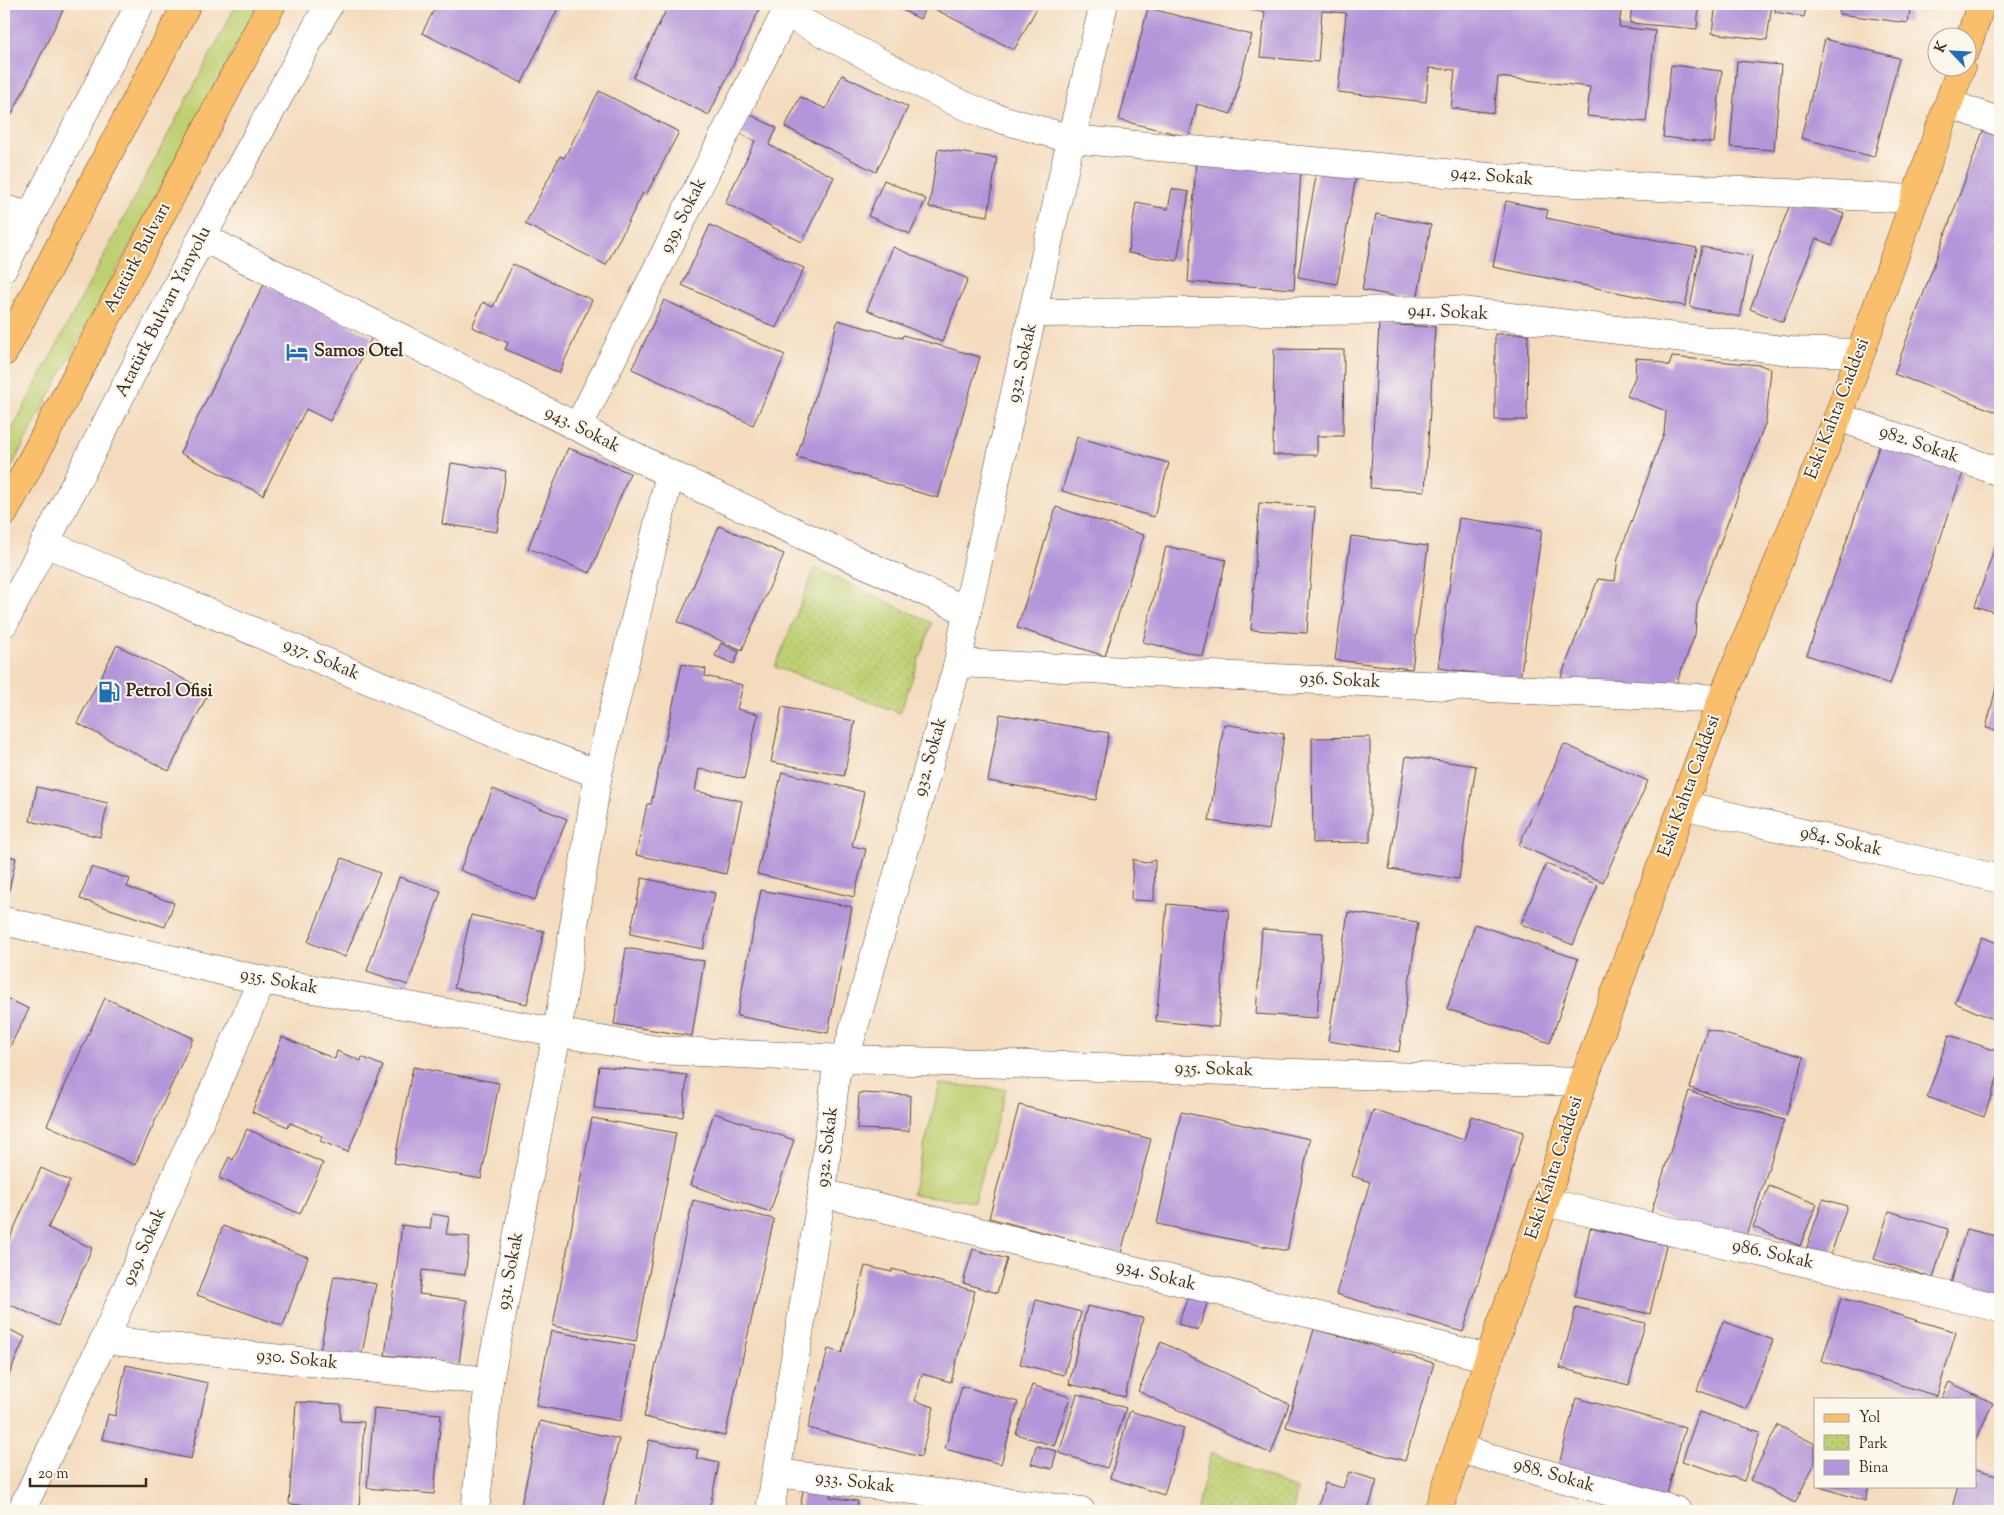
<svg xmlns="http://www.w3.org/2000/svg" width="2004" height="1515" font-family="'Sorts Mill Goudy',serif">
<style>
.green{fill:#bfd073;stroke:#7d7d48}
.park{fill:url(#park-dots);stroke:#7d7d48}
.building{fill:#b396d9}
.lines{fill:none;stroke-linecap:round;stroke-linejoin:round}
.minor-casing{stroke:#574536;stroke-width:29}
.major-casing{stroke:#574536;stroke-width:29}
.highway-casing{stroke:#574536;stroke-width:29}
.minor{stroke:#fff;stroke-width:28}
.major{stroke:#f9bf6c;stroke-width:28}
.highway{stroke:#f9bf6c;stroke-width:28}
.labels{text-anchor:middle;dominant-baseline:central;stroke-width:4;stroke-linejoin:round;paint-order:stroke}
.street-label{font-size:18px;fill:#3b2a1e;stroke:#fbf7ec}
.poi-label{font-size:18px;font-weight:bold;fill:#3b2a1e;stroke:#fbf7ec;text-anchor:start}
</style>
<defs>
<pattern id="park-dots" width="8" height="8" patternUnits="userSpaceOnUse" patternTransform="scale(1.25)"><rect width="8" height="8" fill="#bfd073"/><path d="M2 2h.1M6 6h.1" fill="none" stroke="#a5b363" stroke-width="1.8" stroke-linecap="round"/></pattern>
</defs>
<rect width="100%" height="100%" fill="#fbf7ec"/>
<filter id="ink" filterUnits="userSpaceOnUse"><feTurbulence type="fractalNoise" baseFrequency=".02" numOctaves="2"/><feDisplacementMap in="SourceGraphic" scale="10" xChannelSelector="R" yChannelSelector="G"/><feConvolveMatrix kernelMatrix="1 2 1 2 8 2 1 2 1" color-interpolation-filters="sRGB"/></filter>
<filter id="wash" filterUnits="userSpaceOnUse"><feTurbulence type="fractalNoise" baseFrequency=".0096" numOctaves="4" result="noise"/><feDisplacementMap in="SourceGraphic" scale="20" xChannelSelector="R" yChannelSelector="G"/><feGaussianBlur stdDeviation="1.12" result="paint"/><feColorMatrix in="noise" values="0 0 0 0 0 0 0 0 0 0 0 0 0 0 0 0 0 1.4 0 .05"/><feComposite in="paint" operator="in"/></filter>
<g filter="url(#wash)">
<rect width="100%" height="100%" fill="#f4dbbe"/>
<!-- green -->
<g class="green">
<polygon points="237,4 258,4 4,481 4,445"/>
<polygon points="940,1084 1006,1089 974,1202 912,1194"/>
</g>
<!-- park -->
<g class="park">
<polygon points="815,568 932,623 900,713 775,667"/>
<polygon points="1211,1452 1297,1490 1293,1511 1197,1511"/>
</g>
<g id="blocks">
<!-- building -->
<g class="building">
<polygon points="4,4 66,4 11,116 4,112"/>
<polygon points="437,4 555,4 559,6 522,83 422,33"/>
<polygon points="669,4 762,4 709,115 633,78"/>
<polygon points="890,4 1039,4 1014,50 927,5 920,19"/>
<polygon points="1251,4 1622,4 1619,27 1655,31 1646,122 1587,116 1590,87 1498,77 1494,113 1451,108 1455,70 1429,68 1426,102 1338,92 1346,13 1322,11 1318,62 1260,57 1265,12 1251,10"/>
<polygon points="1632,4 1699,4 1697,29 1630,23"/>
<polygon points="1716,4 1772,4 1767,40 1712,33"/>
<polygon points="1776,4 1807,4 1804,17 1775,12"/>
<polygon points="1840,4 1911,4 1908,23 1839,14"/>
<polygon points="1148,8 1252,35 1231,114 1197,104 1189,137 1119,120"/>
<polygon points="1825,39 1899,58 1874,157 1801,138"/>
<polygon points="1737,61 1781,65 1774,150 1730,147"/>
<polygon points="1671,65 1722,71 1714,143 1663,137"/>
<polygon points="842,75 908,107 876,172 785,127 800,97 826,109"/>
<polygon points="599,91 679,132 646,195 643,193 606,265 525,224 560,156 564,158"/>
<polygon points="743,111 777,128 769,145 834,177 802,242 725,203 755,141 733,130"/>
<polygon points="1983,131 2000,137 2000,403 1997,412 1894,374"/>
<polygon points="938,149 997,158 988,216 929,207"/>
<polygon points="1196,162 1301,168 1294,289 1188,282"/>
<polygon points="1318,165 1357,171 1337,284 1298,277"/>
<polygon points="884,180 926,199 910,234 868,216"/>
<polygon points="1172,189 1189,192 1177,261 1128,253 1136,203 1168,209"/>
<polygon points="1794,194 1844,214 1832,245 1816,238 1783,322 1750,309"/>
<polygon points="1506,201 1548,210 1546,218 1697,248 1685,306 1493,267"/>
<polygon points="1376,214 1431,225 1417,300 1362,290"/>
<polygon points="710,225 804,268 776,328 682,285"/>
<polygon points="893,247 968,279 942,342 867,310"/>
<polygon points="1702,247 1752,256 1740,317 1690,307"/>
<polygon points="513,264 592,300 559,373 505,349 508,343 472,327 483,302 493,307"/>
<polygon points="264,284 372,337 330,421 306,409 263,495 180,453"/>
<polygon points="664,300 785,355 753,425 632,369"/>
<polygon points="838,320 902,338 903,335 980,357 938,498 797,457"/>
<polygon points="1379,324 1435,327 1425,491 1370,488"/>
<polygon points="1495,334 1528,334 1527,420 1495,420"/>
<polygon points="1274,349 1344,350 1343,436 1317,436 1317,455 1273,455"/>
<polygon points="1672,357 1760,365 1771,369 1766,421 1697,604 1695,635 1673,692 1563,678 1561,677 1598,579 1615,581 1618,558 1664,433 1666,411 1627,396 1635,377 1636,358 1650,359 1669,366"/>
<polygon points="1077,437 1169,463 1154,517 1062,491"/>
<polygon points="1880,444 1963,473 1890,684 1807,655"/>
<polygon points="568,448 630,473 590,573 528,548"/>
<polygon points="451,463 506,471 497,532 442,524"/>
<polygon points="1259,503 1315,507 1307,633 1251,630"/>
<polygon points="1056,507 1144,535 1105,656 1017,628"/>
<polygon points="1459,518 1542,530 1520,679 1438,668"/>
<polygon points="719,526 784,554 742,650 678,622"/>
<polygon points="2000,532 2000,614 1975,606"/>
<polygon points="1351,536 1428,546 1412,669 1335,660"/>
<polygon points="1166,546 1226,560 1203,656 1143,642"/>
<polygon points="721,643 739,652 734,664 715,656"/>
<polygon points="117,645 209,692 169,771 77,723"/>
<polygon points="682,664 706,669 705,676 743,685 737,709 758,714 744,779 699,769 695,791 742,801 726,874 636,855 647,804 651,804"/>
<polygon points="2000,672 2000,731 1986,728"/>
<polygon points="782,707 855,721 844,776 771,762"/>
<polygon points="1000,714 1109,733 1096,800 988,781"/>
<polygon points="1224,724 1284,734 1269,830 1209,821"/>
<polygon points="1370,737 1370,842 1313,843 1312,738"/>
<polygon points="1564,744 1648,781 1603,882 1519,845"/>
<polygon points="1406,756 1476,766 1459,879 1389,869"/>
<polygon points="782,772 864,792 852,846 866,849 854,897 757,874"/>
<polygon points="37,787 108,803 100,837 30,821"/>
<polygon points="493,789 567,819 535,900 460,870"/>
<polygon points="4,855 16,858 8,895 4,894"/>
<polygon points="342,858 380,873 345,957 308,942"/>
<polygon points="1133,859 1144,863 1155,860 1154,901 1131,900"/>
<polygon points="1546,864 1598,885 1573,945 1521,924"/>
<polygon points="91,867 130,879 127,887 174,903 165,927 80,899"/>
<polygon points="399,877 441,891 408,985 367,971"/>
<polygon points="642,878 715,893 703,949 630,934"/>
<polygon points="761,890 852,907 828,1033 737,1016"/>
<polygon points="1167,904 1229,910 1218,1027 1156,1021"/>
<polygon points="1348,912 1418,922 1399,1052 1328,1041"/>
<polygon points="471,915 544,931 527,1004 454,988"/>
<polygon points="1475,924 1578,959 1550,1043 1447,1009"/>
<polygon points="1262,929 1323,933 1317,1018 1256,1014"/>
<polygon points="1982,937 2000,944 2000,1022 1955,1003"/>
<polygon points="626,948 704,961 692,1036 614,1024"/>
<polygon points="4,997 29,1009 4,1058"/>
<polygon points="105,998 193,1038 135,1165 47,1125"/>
<polygon points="1707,1029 1804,1057 1786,1116 1690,1088"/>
<polygon points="1949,1035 2000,1052 2000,1070 1984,1117 1927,1097"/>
<polygon points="282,1037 335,1059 337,1051 361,1061 362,1057 383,1066 348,1152 320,1141 322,1136 290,1123 288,1127 252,1112"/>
<polygon points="599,1066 687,1075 683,1117 594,1108"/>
<polygon points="413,1067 499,1083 481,1179 394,1163"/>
<polygon points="1689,1091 1784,1120 1745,1242 1651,1213"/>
<polygon points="859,1093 910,1095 909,1131 857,1129"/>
<polygon points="1019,1105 1151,1139 1121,1253 989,1218"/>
<polygon points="1373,1110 1464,1140 1471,1116 1524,1132 1463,1332 1336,1294 1370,1182 1352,1176"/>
<polygon points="1181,1112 1310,1139 1287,1251 1157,1224"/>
<polygon points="714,1113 794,1140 770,1212 690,1185"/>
<polygon points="592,1118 676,1133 636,1341 553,1326"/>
<polygon points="247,1129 323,1163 300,1214 219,1178 229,1157 233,1160"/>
<polygon points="41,1168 70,1181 48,1228 92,1248 58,1326 4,1302 4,1251"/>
<polygon points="1769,1186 1817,1204 1800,1246 1753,1227"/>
<polygon points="1823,1199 1847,1206 1830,1257 1806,1250"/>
<polygon points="693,1200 774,1219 725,1436 644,1417"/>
<polygon points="1889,1211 1948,1229 1933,1278 1874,1259"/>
<polygon points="432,1214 449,1217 446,1234 470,1237 465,1275 422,1270 419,1294 467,1300 459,1364 385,1355 402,1225 430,1229"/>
<polygon points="223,1226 308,1257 283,1326 197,1295"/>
<polygon points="1590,1228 1666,1245 1650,1314 1575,1297"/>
<polygon points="1966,1229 2000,1237 2000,1297 1951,1284"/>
<polygon points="973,1249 1007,1259 997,1293 963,1283"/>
<polygon points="865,1266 892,1272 892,1269 975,1291 951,1382 922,1374 915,1401 934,1407 921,1457 808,1428 828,1349 842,1353"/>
<polygon points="334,1276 376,1284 361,1358 320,1351"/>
<polygon points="1189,1294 1208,1301 1198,1331 1178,1324"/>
<polygon points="1841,1298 1956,1332 1937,1396 1822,1361"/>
<polygon points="1036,1300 1081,1312 1064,1375 1020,1364"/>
<polygon points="1087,1306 1143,1318 1125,1397 1069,1384"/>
<polygon points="1576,1307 1645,1323 1629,1385 1560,1368"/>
<polygon points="1723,1321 1773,1340 1747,1409 1697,1390"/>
<polygon points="4,1327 25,1337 4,1387"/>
<polygon points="1314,1329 1434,1363 1405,1461 1286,1427"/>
<polygon points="551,1331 635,1346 620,1421 536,1406"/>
<polygon points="1161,1342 1289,1404 1271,1454 1138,1391"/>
<polygon points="126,1365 208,1383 191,1459 102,1439 108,1414 115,1416"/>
<polygon points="1949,1382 1993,1403 1975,1441 1975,1399 1941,1399"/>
<polygon points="1032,1385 1070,1397 1054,1446 1016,1434"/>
<polygon points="962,1386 1018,1402 1001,1464 945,1449"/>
<polygon points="1077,1394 1126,1408 1107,1468 1059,1453"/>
<polygon points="1576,1398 1685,1427 1665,1501 1557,1472"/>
<polygon points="296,1402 341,1404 340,1421 364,1422 359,1509 289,1504"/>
<polygon points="374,1408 441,1414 434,1494 367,1488"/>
<polygon points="1130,1411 1184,1428 1164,1495 1110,1478"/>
<polygon points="1699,1412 1760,1432 1744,1481 1682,1461"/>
<polygon points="540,1421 619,1439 602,1511 529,1511 520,1509"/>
<polygon points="1778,1425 1815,1444 1815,1463 1795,1503 1750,1480"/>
<polygon points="649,1440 698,1450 696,1458 719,1463 709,1511 635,1511"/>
<polygon points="1036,1446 1057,1451 1052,1469 1031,1464"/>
<polygon points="1975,1469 2000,1476 2000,1511 1951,1511 1958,1486 1975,1486"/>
<polygon points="1349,1472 1377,1480 1368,1511 1317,1511 1325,1483 1343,1488"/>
<polygon points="804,1484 832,1486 830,1497 858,1501 856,1511 800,1511"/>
<polygon points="1817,1486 1869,1486 1865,1501"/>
</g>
</g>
</g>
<g filter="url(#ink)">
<use href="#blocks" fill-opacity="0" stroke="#574536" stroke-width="1"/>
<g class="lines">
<!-- minor casing -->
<g class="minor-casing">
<g id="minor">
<polyline points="785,13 954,101 987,115 1071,139 1533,181 1914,199"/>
<polyline points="1950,104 2000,122"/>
<polyline points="4,209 30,216"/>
<polyline points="202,237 670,474 967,611"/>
<polyline points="4,267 140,4"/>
<polyline points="1034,313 1453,310 1791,351 1860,353"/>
<polyline points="1838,417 2000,472"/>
<polyline points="578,427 790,4"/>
<polyline points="45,543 522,745 598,774"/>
<polyline points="4,623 202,237 329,4"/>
<polyline points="958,663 1722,699"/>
<polyline points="1683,805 2000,879"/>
<polyline points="4,921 262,980 657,1050 845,1059 1583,1082"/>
<polyline points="822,1193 1489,1358"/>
<polyline points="1545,1202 2000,1308"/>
<polyline points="104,1340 489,1381"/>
<polyline points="1460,1449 1677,1511"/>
<polyline points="777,1473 1081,1511"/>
<polyline points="21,1511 104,1340 262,980"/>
<polyline points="475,1511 489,1381 557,1033 598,774 670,474"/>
<polyline points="770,1511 822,1193 836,1073 845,1059 958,663 967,611 1071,139 1104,4"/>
</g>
</g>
<!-- major casing -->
<g class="major-casing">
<g id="major">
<polyline points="1966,50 1981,4"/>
<polyline points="1438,1511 1489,1358 1545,1202 1583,1082 1683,805 1722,699 1838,417 1961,68"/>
</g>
</g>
<!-- highway casing -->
<g class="highway-casing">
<g id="highway">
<polyline points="4,352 187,4"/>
<polyline points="4,513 272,4"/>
</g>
</g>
<!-- minor -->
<use href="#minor" class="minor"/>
<!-- major -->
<use href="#major" class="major"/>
<!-- highway -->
<use href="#highway" class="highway"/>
</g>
</g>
<!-- icons -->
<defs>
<g id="hotel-bare" transform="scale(1.725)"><path d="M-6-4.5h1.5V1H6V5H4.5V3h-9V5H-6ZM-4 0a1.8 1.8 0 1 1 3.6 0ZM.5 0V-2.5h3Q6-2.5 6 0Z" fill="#1f6fb2" stroke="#fbf7ec" stroke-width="2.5" paint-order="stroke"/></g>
<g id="fuel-bare" transform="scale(1.725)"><path d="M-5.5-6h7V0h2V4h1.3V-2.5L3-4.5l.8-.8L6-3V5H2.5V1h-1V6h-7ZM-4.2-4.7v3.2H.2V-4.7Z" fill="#1f6fb2" stroke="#fbf7ec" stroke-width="2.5" paint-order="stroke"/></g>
</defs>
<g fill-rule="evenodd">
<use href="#hotel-bare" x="297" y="352"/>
<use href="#fuel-bare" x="109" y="692"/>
</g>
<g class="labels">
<!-- street labels -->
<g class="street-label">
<text transform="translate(1492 177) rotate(5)">942. Sokak</text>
<text transform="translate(684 216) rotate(-63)">939. Sokak</text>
<text transform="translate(138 258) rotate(-62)">Atatürk Bulvarı</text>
<text transform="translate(164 312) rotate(-63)">Atatürk Bulvarı Yanyolu</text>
<text transform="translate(1448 313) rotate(3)">941. Sokak</text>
<text transform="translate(1023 363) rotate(-77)">932. Sokak</text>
<text transform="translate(1838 409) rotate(-69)">Eski Kahta Caddesi</text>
<text transform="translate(582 430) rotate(27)">943. Sokak</text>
<text transform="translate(1919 445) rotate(19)">982. Sokak</text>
<text transform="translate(321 660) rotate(23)">937. Sokak</text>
<text transform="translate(1340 681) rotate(3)">936. Sokak</text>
<text transform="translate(931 757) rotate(-74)">932. Sokak</text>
<text transform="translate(1690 786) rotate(-70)">Eski Kahta Caddesi</text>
<text transform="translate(1841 842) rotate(13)">984. Sokak</text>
<text transform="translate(279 982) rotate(11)">935. Sokak</text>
<text transform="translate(1214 1070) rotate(2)">935. Sokak</text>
<text transform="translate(828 1147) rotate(-83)">932. Sokak</text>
<text transform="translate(1555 1168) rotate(-72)">Eski Kahta Caddesi</text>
<text transform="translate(145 1247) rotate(-66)">929. Sokak</text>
<text transform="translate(1773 1255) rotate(13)">986. Sokak</text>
<text transform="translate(511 1271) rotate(-79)">931. Sokak</text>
<text transform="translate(1156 1276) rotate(14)">934. Sokak</text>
<text transform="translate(297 1360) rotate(6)">930. Sokak</text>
<text transform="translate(1554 1476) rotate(16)">988. Sokak</text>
<text transform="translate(855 1483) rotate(7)">933. Sokak</text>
</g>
<!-- poi labels -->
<g class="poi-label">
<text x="314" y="352">Samos Otel</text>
<text x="126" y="692">Petrol Ofisi</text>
</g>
</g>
<!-- margin -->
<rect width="2004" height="1515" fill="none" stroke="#fbf7ec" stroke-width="20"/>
<!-- legend -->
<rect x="1814" y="1398" width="162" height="90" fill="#fbf7ec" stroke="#aea59a"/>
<rect x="1824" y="1414" width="25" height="8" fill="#f9bf6c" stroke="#aea59a"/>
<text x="1859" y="1422" font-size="15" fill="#3b2a1e">Yol</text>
<rect x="1824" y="1435" width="25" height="15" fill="url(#park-dots)" stroke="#aea59a"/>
<text x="1859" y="1448" font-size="15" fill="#3b2a1e">Park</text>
<rect x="1824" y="1460" width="25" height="15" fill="#b396d9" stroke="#aea59a"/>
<text x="1859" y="1472" font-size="15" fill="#3b2a1e">Bina</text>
<!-- north arrow -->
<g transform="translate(1952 52) rotate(295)"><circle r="24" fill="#fbf7ec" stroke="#aea59a"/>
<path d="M0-4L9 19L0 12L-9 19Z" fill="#1f6fb2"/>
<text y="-8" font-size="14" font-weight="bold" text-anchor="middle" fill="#3b2a1e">K</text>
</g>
<!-- scale -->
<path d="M30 1478v8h116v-8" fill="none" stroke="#3b2a1e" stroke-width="2.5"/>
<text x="38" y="1478" font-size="15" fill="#3b2a1e" stroke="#fbf7ec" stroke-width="4" paint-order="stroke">20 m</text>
</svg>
